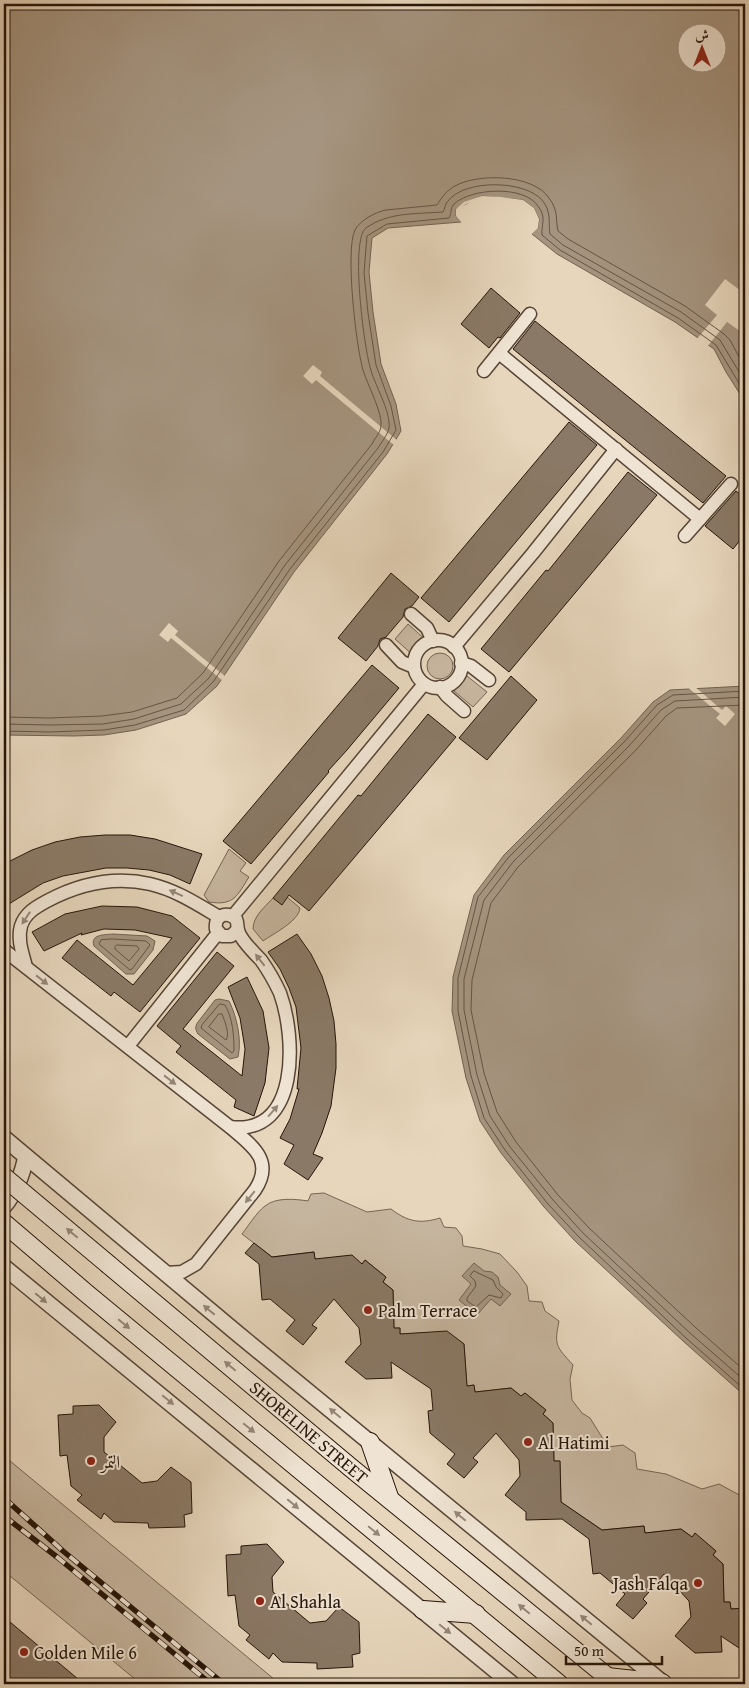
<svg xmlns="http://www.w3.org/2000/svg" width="749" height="1688" font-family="'Gentium Book Plus',Amiri,serif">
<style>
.green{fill:#c6b59e;stroke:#766554}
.water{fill:#a5947f;stroke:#726150;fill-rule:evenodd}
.pier{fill:#e7d6bc}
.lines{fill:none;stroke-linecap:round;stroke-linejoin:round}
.shore{stroke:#665444;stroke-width:1}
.building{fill:#8a7966;stroke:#261509}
.minor-casing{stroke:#564536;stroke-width:15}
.tertiary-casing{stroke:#564536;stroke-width:18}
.secondary-casing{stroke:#261509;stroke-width:20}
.minor{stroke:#efe4d3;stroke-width:12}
.tertiary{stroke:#efe4d3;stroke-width:15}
.secondary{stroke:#efe4d3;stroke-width:18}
.rail-casing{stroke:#261509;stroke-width:5.5}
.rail{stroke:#efe4d3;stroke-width:4;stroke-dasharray:11;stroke-linecap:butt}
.secondary-bridge-casing{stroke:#261509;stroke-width:20;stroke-linecap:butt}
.secondary-bridge{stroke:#efe4d3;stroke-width:18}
.oneway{fill:#958778}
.poi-dot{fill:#8f2418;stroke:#efe4d3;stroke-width:2}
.labels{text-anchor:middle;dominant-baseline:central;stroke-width:4;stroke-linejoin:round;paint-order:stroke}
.poi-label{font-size:18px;fill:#261509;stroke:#efe4d3;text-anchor:start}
.street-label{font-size:18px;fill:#261509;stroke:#efe4d3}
</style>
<rect width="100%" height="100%" fill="#e7d6bc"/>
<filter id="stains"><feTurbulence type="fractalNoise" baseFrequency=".004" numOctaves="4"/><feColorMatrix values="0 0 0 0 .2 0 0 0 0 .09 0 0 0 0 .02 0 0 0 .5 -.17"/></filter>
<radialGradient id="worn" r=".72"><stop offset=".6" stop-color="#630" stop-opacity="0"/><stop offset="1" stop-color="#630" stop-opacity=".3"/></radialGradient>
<!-- green -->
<g class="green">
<polygon points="408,624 427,641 414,656 395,639"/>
<circle cx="440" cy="666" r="13"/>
<polygon points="467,676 487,692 473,707 454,691"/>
<path d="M229 849 246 863 240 871 249 877C237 896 234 906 209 902L204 895Z"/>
<path d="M287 897 300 908C299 921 273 934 263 941L253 929C253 916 265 907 273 898L281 904Z"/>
<path d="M324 1193 367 1212 391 1209C408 1222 420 1224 440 1218L444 1227 456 1228 462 1236 463 1246 482 1249 500 1254 517 1272 527 1286 529 1301 542 1302 545 1311 559 1321C554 1346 556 1346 573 1365L570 1379 572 1400 582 1413 590 1418 608 1447 623 1445 635 1453 637 1469 666 1474 702 1489 719 1484 745 1498V1608L731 1609 730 1602H724L723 1564 713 1555 716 1551 695 1534 692 1537 681 1529 645 1533 644 1526 602 1530 561 1502 560 1461H554L553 1423 543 1414 546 1410 525 1393 521 1396 511 1388 475 1392 474 1385 467 1386 464 1344 447 1332 400 1334V1328H394L393 1290 383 1282 386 1277 365 1260 362 1264 315 1259 314 1252 272 1257 242 1234C249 1225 256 1213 265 1206 276 1197 295 1199 308 1201L311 1194Z"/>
<polygon points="4,1456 280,1684 141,1684 4,1571"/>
</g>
<!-- water -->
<g class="water">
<path d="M4 4H745V402L726 372 714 349 675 322 557 254 532 234 538 228 539 219 534 208 523 200 482 196 456 209V216L461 222 388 228 372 238 369 272 373 312 381 364 396 404 401 431 387 454 294 572 217 686 186 714 136 730 104 735 74 736 4 735ZM686 32H716V62H686Z"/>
<polygon points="745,686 745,1396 683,1341 575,1241 544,1207 501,1153 480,1121 466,1078 452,1011 453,977 474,895 504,855 621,738 653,702 670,690"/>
<path d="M113 934 147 936 155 941 153 950 134 974H126L94 946C90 934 104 935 113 934Z"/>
<path d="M219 999 229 1001C237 1017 242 1040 238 1057L230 1059 198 1034C195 1029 195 1026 198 1022L215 1000Z"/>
<polygon points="474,1263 484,1271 492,1272 498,1277 500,1285 511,1294 500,1306 491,1299 477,1315 459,1300 471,1284 462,1276"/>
</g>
<!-- pier -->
<g class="pier">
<polygon points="482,196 501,197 523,200 534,208 539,219 538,228 532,234 530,234 536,227 536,219 532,210 522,203 501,199 482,199 466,204 458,210 458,215 463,221 461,222 456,216 456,209 464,202"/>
<polygon points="725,279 745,294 745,325 740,331 727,322 707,347 696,340 717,315 705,305"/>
<polygon points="313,365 322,372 320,376 398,441 395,446 316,380 312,384 303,376"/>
<polygon points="169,623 178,631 175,635 226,677 223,681 171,638 168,642 159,635"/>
<polygon points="686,686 694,686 722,710 726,706 735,714 725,726 716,718 720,714"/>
</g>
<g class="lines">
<!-- shore -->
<g class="shore">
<polyline points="745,691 673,695 657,705 625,741 508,858 478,897 458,978 458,1011 471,1076 484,1118 505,1150 548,1204 579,1237 686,1338 745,1390"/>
<polyline points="745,697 675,701 661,710 629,746 513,862 484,900 464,979 464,1010 477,1075 490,1116 510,1147 553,1200 583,1233 690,1333 745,1381"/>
<polyline points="745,705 677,708 666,716 635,751 518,867 491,903 472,980 471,1010 484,1073 497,1112 516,1142 558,1195 589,1228 695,1327 745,1371"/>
<path d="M4 717 49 718 102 716 132 712 177 698 203 673 279 561 372 444C374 439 380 433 381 427 383 413 367 384 363 370 356 346 345 250 355 230 360 220 376 212 386 210L437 205C442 197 447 190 455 186 478 173 533 174 549 198 559 212 555 217 558 231L568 239 685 306 724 334 730 340 745 368"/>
<path d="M4 724 49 725 103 724 134 719 181 704 209 678 285 565 378 448C381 443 388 434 389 428 391 411 374 384 370 367 364 346 350 240 366 228 388 212 417 214 443 212 445 209 445 204 448 201 465 179 524 180 542 200 552 212 548 222 550 234L563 245 681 312 720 340 745 382"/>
<path d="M4 731 49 732 104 730 135 725 184 710 213 682 290 569 383 452 396 430 391 406 376 365 368 313 364 273 367 236 387 224 449 218C452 213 450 208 454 204 471 188 524 185 538 206 547 218 541 224 542 235L560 250 678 318 716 345 745 393"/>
<polygon points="113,939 146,941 150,945 132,969 130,970 99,944 101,940"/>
<polygon points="117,945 137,946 139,949 129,961 115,949 115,947"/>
<path d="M220 1004 225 1005C233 1019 234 1036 234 1051L232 1053 201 1028 202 1025Z"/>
<path d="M219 1014H222C225 1022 230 1034 226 1040L209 1027Z"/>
<polygon points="474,1271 493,1280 496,1287 503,1294 501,1298 489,1295 476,1307 467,1301 467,1298 476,1286 475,1281 470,1276"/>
</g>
</g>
<!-- building -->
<g class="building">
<polygon points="491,288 520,313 500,338 498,337 489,348 461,324"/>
<polygon points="535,321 726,476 703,503 513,349"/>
<polygon points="569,422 597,445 449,622 421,598"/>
<polygon points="628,472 657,495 509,672 481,649 546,570 548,571"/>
<polygon points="736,491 745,498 745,534 733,549 705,526"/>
<polygon points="391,573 419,597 412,606 405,609 403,617 386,637 380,639 378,646 366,661 338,638"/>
<polygon points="372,665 399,688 347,750 328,771 329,772 251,864 223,841"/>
<polygon points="511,676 537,700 487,760 459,738"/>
<polygon points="428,714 456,737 392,813 309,911 289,895 282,905 273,898 358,795 361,796"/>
<polygon points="105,835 130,835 155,839 202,854 190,884 170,875 149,870 127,868 106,868 63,876 43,883 4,907 4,864 32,850 55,842 80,837"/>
<polygon points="102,906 137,907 172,916 200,938 140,1012 114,992 111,996 62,958 77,940 133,985 172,938 135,930 104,929 81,935 82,933 44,951 32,932 65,914"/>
<polygon points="297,934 311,954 322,976 329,998 334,1021 336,1044 336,1068 331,1106 322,1133 313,1154 323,1158 308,1180 284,1164 294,1145 280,1138 290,1119 299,1089 297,1089 301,1048 296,1007 289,988 280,969 268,952"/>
<polygon points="217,952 234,966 183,1029 242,1076 245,1049 240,1018 228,987 247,977 263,1011 269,1048 265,1083 254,1116 234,1107 236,1100 176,1052 181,1046 157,1026"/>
<polygon points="254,1243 272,1257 314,1252 315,1259 352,1255 362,1264 365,1260 386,1277 383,1282 393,1290 394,1328 400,1328 400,1334 447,1331 464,1344 467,1386 474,1385 475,1392 511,1388 521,1396 525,1393 546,1410 543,1414 553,1423 554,1461 560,1461 561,1502 602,1530 644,1526 645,1533 681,1529 692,1537 695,1533 716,1551 713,1555 723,1564 724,1602 730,1602 731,1609 745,1608 745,1652 721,1636 722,1652 695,1653 675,1636 691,1617 689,1601 664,1574 643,1599 647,1603 633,1619 616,1605 625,1594 600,1573 593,1574 589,1539 562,1519 526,1520 526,1512 505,1495 520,1476 519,1460 496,1433 473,1458 478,1462 464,1478 447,1464 455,1454 430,1433 428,1411 433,1410 431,1389 391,1362 392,1378 366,1379 345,1362 361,1344 359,1328 334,1299 312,1325 317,1328 303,1345 286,1331 295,1320 270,1299 262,1300 259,1264 245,1253"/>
<polygon points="99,1405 116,1422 104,1437 104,1452 142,1483 157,1481 171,1467 191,1482 192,1513 184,1515 185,1527 149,1528 148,1523 114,1522 104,1513 101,1519 77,1500 82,1495 71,1486 67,1455 60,1456 58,1415 73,1414 73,1406"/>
<polygon points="267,1544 284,1562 272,1577 273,1592 310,1623 326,1621 339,1607 359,1622 360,1653 352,1655 353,1667 317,1669 317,1663 282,1662 273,1653 269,1659 246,1640 250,1635 239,1626 235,1595 228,1596 226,1555 241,1554 241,1546"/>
<polygon points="4,1617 84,1684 4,1684"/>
</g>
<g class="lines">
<!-- minor casing -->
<g class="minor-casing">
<g id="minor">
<polyline points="499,353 700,519"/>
<polyline points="484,371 530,314"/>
<polyline points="685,536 731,484"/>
<polyline points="411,614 427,628 433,641"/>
<circle cx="438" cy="664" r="24"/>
<polyline points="386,645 402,662 414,667"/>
<polyline points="454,647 533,553 616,449"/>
<polyline points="461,663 471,666 489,680"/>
<polyline points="440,687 447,696 464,711"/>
<polyline points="233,916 424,684"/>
<path d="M4 950 230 1127C251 1145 275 1160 255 1190L196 1264 182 1272 166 1273"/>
<path d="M26 967C23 954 17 940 21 926 25 913 36 907 47 901 79 884 115 876 150 884 176 890 197 904 219 917"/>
<polyline points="128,1046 218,933"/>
<path d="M230 1127C300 1136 296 1037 280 993 275 982 268 970 261 960 254 953 240 939 238 930 237 926 238 923 236 919 226 910 214 916 216 929L222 936H231L238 929"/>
</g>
</g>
<!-- tertiary casing -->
<g class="tertiary-casing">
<g id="tertiary">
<polyline points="4,1138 238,1334 664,1684"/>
<path d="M4 1206C16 1192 22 1175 26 1157"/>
<polyline points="4,1267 512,1684"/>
</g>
</g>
<!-- secondary casing -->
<g class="secondary-casing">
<g id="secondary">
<polyline points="4,1223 86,1293 559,1684"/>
<polyline points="109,1265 350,1467 616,1684"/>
<polyline points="370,1442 389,1497"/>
<polyline points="423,1610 476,1614"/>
<polyline points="607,1677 662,1683"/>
</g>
</g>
<!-- minor -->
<use href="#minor" class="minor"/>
<!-- tertiary -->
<use href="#tertiary" class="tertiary"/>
<!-- secondary -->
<use href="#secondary" class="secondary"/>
<!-- rail casing -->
<g class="rail-casing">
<g id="rail">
<polyline points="4,1498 63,1551 224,1684"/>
<polyline points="4,1516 57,1557 211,1684"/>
</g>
</g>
<!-- rail -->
<use href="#rail" class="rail"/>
<!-- secondary-bridge casing -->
<g class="secondary-bridge-casing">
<polyline id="secondary-bridge" points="4,1177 109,1265"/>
</g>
<!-- secondary-bridge -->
<use href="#secondary-bridge" class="secondary-bridge"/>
</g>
<!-- one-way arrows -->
<defs><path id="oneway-solid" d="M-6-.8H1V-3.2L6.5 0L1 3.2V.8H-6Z" transform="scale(1.25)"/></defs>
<g class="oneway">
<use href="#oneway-solid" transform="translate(176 893) rotate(-156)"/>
<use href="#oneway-solid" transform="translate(26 918) rotate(123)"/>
<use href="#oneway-solid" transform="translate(260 960) rotate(-128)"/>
<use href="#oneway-solid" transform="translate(42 980) rotate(38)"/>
<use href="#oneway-solid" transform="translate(170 1080) rotate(38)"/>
<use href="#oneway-solid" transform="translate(273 1111) rotate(-49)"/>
<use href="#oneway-solid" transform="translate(250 1197) rotate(129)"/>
<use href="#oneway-solid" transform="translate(72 1233) rotate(-140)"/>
<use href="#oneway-solid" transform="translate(41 1298) rotate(40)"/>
<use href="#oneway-solid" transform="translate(209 1310) rotate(-140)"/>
<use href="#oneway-solid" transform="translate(124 1324) rotate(39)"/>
<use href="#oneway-solid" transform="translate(230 1366) rotate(-140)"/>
<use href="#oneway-solid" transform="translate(168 1400) rotate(39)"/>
<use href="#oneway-solid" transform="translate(335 1413) rotate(-140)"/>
<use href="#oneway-solid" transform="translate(249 1428) rotate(39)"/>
<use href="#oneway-solid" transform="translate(293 1504) rotate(40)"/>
<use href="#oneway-solid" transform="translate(460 1516) rotate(-140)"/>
<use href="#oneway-solid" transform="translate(374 1531) rotate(39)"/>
<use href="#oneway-solid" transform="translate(524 1609) rotate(-140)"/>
<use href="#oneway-solid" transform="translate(586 1620) rotate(-140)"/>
<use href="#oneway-solid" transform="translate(445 1629) rotate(39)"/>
</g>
<!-- markers -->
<g class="poi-dot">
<circle cx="368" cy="1310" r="5"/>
<circle cx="528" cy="1442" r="5"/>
<circle cx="91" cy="1461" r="5"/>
<circle cx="698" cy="1583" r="5"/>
<circle cx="260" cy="1601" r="5"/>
<circle cx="24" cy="1652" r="5"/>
</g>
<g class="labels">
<!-- poi labels -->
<g class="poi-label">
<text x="378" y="1310">Palm Terrace</text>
<text x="538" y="1442">Al Hatimi</text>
<text x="101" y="1461">التمر</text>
<text x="688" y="1583" text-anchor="end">Jash Falqa</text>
<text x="270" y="1601">Al Shahla</text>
<text x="34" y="1652">Golden Mile 6</text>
</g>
<!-- street labels -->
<g class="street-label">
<text transform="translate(309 1432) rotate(40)">SHORELINE STREET</text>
</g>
</g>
<!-- margin -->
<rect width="749" height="1688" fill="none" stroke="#e7d6bc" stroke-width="20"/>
<rect x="5" y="5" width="739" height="1678" fill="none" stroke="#261509" stroke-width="2.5"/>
<rect x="10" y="10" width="729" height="1668" fill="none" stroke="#261509"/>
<!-- north arrow -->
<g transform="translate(702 48)"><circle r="24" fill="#efe4d3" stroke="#9f9182"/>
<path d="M0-4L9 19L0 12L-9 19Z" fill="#8f2418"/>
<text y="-8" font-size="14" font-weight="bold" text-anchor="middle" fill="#261509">ش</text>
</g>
<!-- scale -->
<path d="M566 1656v8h96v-8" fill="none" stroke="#261509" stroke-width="2.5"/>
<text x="574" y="1656" font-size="15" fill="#261509" stroke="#efe4d3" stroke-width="4" paint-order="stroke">50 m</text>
<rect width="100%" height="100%" filter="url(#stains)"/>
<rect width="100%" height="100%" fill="url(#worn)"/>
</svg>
